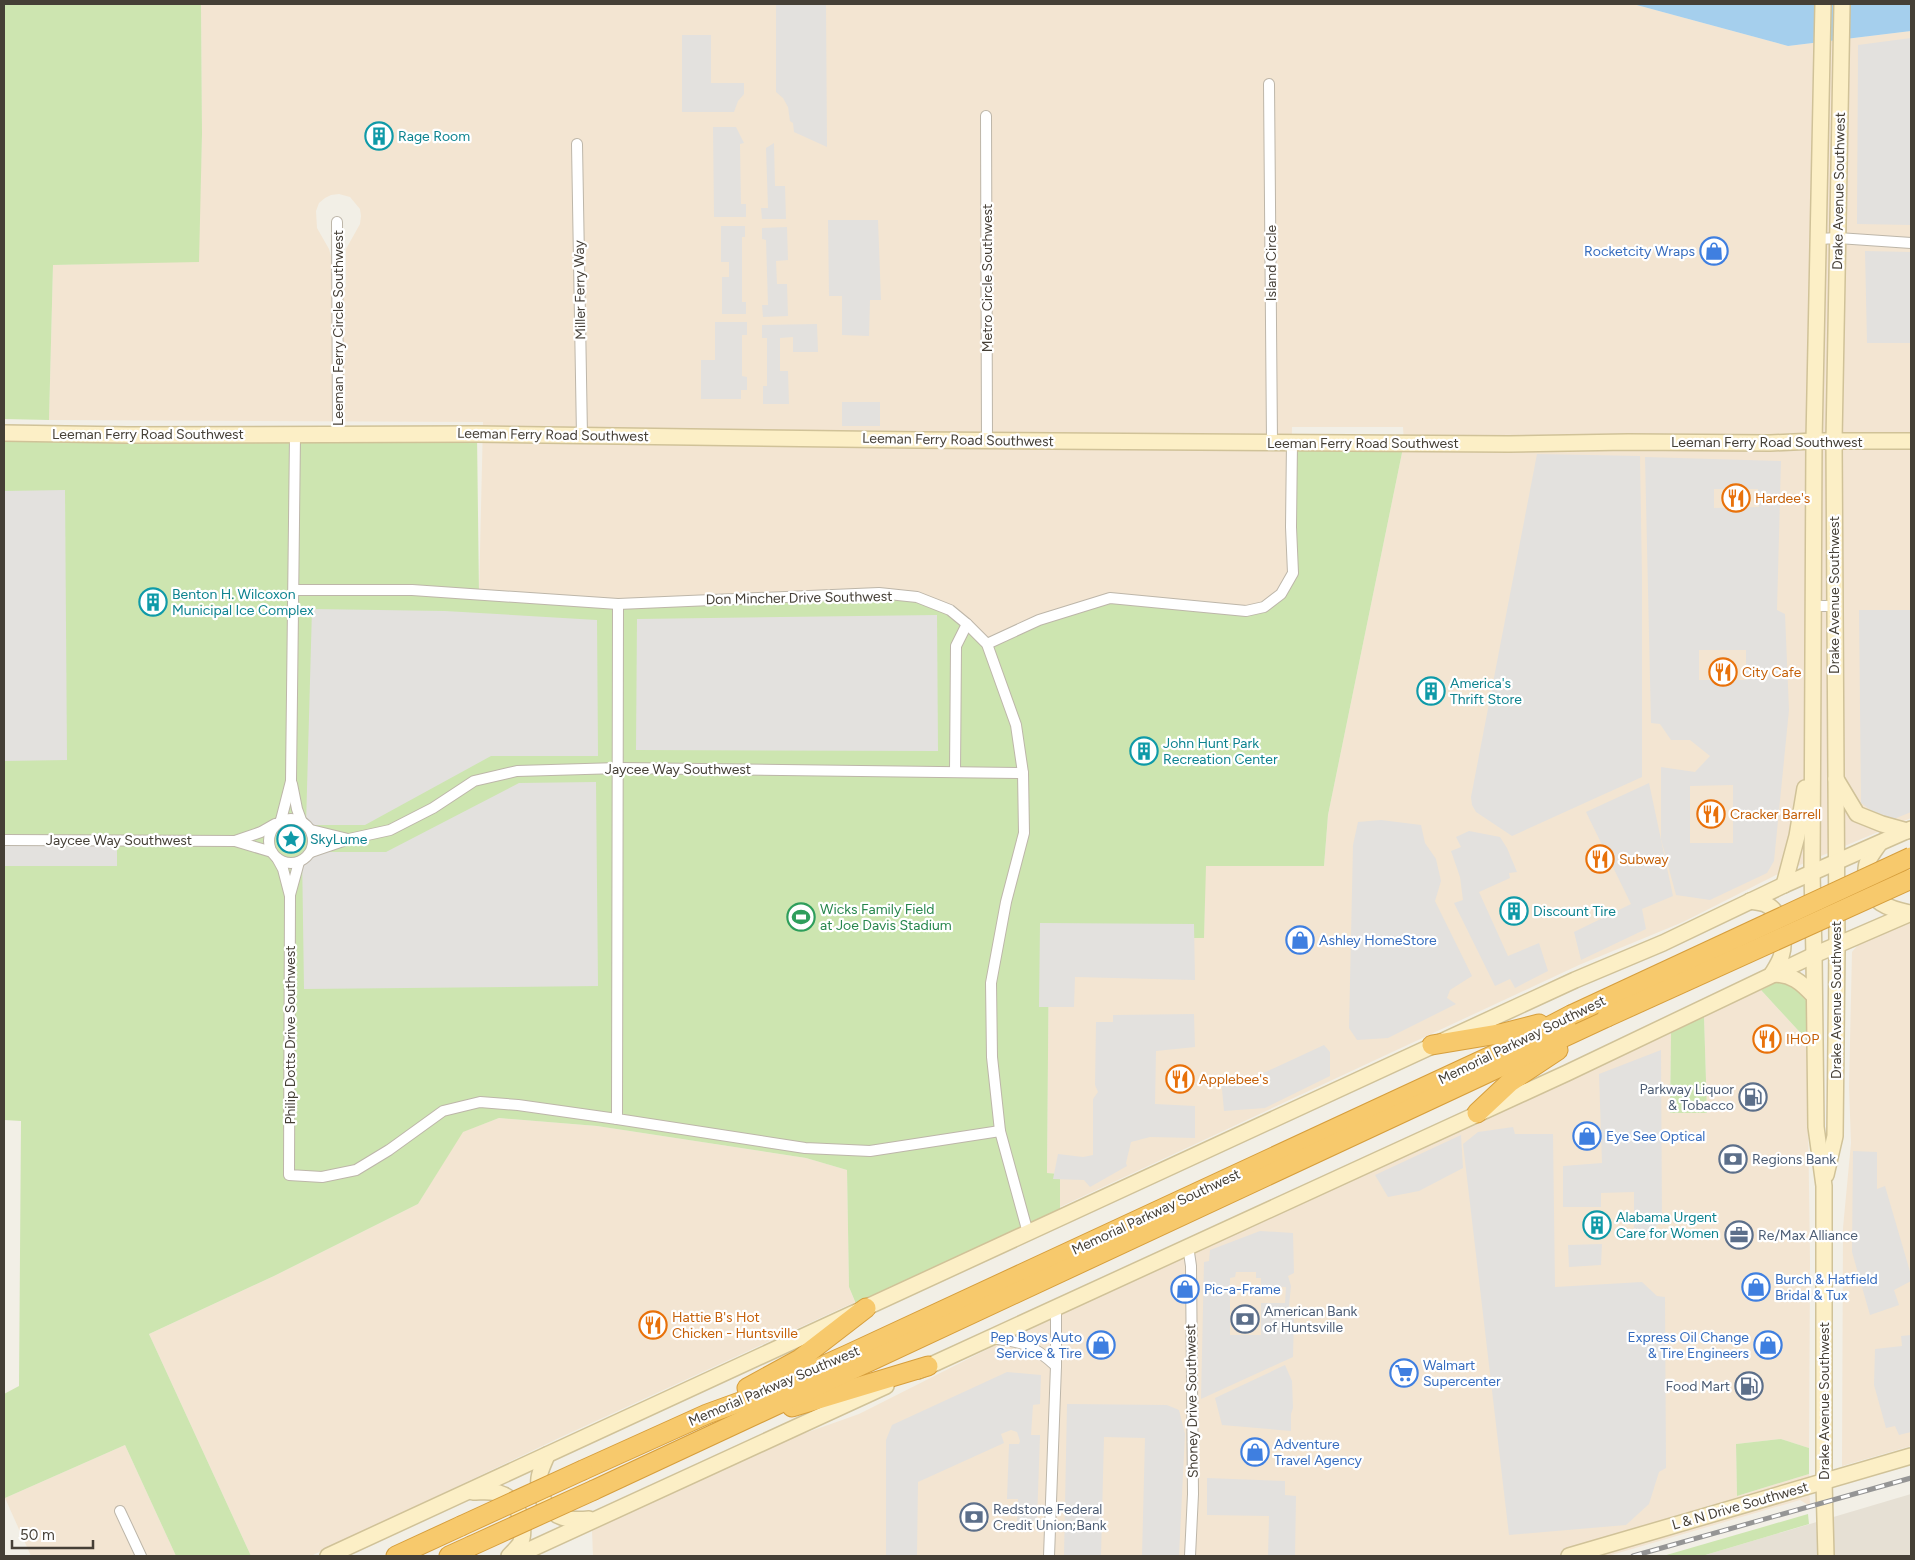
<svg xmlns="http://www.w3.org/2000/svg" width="1915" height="1560" font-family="Figtree,sans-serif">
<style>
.residential{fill:#e6e0d4}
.commercial{fill:#f3e5d2;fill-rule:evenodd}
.green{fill:#cde5b0}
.parking{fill:#e3e1de;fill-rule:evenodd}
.water{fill:#a5cfed}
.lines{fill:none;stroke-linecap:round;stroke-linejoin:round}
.street-casing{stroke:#bdb6a9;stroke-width:12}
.secondary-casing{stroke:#d0c298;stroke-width:18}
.highway-casing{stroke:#d69e3c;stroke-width:21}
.street{stroke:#fff;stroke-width:10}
.secondary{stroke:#fcefc6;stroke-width:15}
.highway{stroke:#f7c96c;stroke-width:19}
.rail-casing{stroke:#959595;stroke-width:5}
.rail{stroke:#fff;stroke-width:3;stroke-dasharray:9;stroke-linecap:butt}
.highway-bridge-casing{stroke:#d69e3c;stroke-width:21;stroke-linecap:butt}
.highway-bridge{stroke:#f7c96c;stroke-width:19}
.labels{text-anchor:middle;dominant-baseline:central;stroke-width:4.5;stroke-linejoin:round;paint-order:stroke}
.culture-label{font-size:14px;fill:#0d838f;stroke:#fff;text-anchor:start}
.street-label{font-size:14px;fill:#453f36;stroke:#fff}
.shop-label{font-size:14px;fill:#366cbe;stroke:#fff;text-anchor:start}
.food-label{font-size:14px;fill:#c56008;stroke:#fff;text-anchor:start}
.leisure-label{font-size:14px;fill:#27864d;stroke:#fff;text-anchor:start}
.service-label{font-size:14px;fill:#4e5e75;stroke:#fff;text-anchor:start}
</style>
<rect width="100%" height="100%" fill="#f2efe6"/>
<!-- residential -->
<polygon class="residential" points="1911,1494 1911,1556 1702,1556"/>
<!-- commercial -->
<g class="commercial">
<path d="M201 4H1633L1788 46 1911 31V818L1776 875 1683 922 1579 965 1060 1207V1174L1047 1173 1049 937 1204 938 1205 866H1324L1328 815 1404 443 1403 427H1292L1291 527 1293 573 1264 607 987 644 618 604 479 595 483 422 49 420 53 265 198 261 202 134ZM339 194 350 197 360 209 361 216 360 224 346 249V287H333L332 260 329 249 317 228 316 211 319 203 325 198 331 195Z"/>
<polygon points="1911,920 1911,1446 1842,1466 1843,1228 1851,1143 1849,1087 1852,952 1858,945"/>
<polygon points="1761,990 1807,1040 1810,1262 1809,1448 1781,1439 1736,1444 1737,1496 1809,1474 1810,1506 1800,1500 1608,1556 593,1556 592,1531 649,1503 766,1447 859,1414 1043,1321 1186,1257 1300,1201 1671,1033 1670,1113 1707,1113 1704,1016"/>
<polygon points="499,1118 597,1126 806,1158 847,1170 849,1287 855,1302 559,1438 311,1556 251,1556 149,1334 274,1276 418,1204 462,1132"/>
<polygon points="125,1445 176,1556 31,1556 5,1498"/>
</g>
<!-- green -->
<g class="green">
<polygon points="4,4 201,4 202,134 199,262 53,265 49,420 4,419"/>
<polygon points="4,432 477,434 479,595 618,604 879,593 950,610 987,644 1110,598 1264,607 1293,573 1292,442 1404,443 1328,815 1324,866 1206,866 1204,938 1049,938 1047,1173 1060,1174 1060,1218 859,1311 849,1287 847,1170 806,1158 597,1126 499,1118 463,1132 418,1204 274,1276 149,1334 251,1556 176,1556 125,1445 5,1498 4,1495 4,1394 19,1386 21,1121 4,1120"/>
<path d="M1785 981C1814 990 1807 1016 1807 1040L1761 990 1777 982Z"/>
<polygon points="1704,1016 1707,1113 1670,1113 1671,1033"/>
<polygon points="1781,1439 1809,1448 1809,1474 1737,1496 1736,1444"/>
<polygon points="1808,1514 1809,1524 1702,1556 1663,1556"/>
</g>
<!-- parking -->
<g class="parking">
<polygon points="776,4 826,4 827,147 794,132 793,123 790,121 788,107 783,98 776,92"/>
<polygon points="682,35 711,35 711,83 744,83 744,94 738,101 734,112 682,112"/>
<polygon points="1911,38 1911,225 1857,224 1858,45"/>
<polygon points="713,127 736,127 744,143 740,144 741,204 746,204 746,217 714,217"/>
<polygon points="774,143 775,186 785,186 786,219 762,219 761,208 768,208 766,148"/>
<polygon points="828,220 878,220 881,300 870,300 869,336 842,335 842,296 829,296"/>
<polygon points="721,226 745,226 745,237 742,237 742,302 746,302 746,314 722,314 722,277 729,277 729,262 721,262"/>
<polygon points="787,227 788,260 776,261 777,284 787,284 788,316 763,317 762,305 768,305 766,240 762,239 762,228"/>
<polygon points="1865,251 1911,252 1911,343 1867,343"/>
<polygon points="715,322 747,322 747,335 742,335 742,376 747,377 747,390 741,390 741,399 701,399 701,360 715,360"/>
<polygon points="817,324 818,352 793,352 793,337 780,338 780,371 788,371 789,404 763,404 763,386 767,386 767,338 762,338 762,325"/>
<rect x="842" y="402" width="38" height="24"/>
<polygon points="1537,454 1640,456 1642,576 1642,777 1512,836 1476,812 1472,805 1471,797"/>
<path d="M1645 457 1781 461 1777 610 1785 614 1789 710 1774 861 1767 873 1710 900 1676 895 1661 839V767L1695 772 1710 756 1690 740H1671L1660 724 1651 723ZM1714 489H1758L1759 507 1714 508ZM1746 650V680H1699V650ZM1733 785V843H1690V786Z"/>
<polygon points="65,490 67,760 4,761 4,491"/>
<polygon points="312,609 445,611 597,620 598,756 491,756 365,825 306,825"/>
<polygon points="1859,610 1911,610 1911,812 1889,821 1881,818 1861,803"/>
<polygon points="937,615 938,751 636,750 637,619"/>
<polygon points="596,782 598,986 304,989 302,852 386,852 519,783"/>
<polygon points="1649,783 1673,896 1642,909 1646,929 1581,960 1574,932 1631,904 1586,812"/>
<polygon points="1381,820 1421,825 1425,843 1436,859 1441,881 1435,901 1472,976 1450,990 1447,998 1456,1004 1388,1038 1357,1040 1349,1028 1353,845 1358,822"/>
<polygon points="1469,831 1500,837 1507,848 1517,872 1509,873 1510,878 1479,892 1508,956 1539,943 1548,971 1515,988 1510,979 1495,986 1454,903 1463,900 1460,877 1451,851 1461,847 1456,837"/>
<rect x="4" y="845" width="113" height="21"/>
<polygon points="1040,923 1194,924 1195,980 1075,977 1074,1007 1039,1007"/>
<polygon points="1194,1014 1195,1047 1156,1051 1155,1104 1195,1106 1195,1138 1150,1137 1131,1142 1126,1163 1127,1166 1090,1187 1084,1180 1053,1179 1058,1154 1083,1157 1093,1155 1093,1099 1098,1092 1095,1085 1096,1022 1113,1022 1113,1015"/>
<polygon points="1324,1045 1330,1052 1330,1076 1265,1108 1224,1111 1221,1078 1255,1077"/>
<polygon points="1661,1050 1662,1222 1634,1240 1634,1192 1601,1193 1601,1207 1563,1207 1563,1166 1602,1163 1599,1074"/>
<polygon points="1513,1127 1515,1134 1553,1134 1555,1287 1642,1282 1657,1296 1665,1297 1666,1468 1659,1472 1649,1504 1626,1525 1509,1535 1463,1144 1478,1132"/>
<polygon points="1461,1135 1463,1168 1419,1191 1388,1197 1375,1175"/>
<polygon points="1853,1151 1877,1152 1877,1189 1885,1186 1911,1275 1911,1281 1894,1290 1899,1305 1870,1315 1852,1252"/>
<path d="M1260 1231 1293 1233 1294 1273 1288 1276 1291 1286 1288 1316 1294 1317 1293 1357 1201 1399 1204 1262 1209 1261 1210 1250ZM1236 1272H1256V1278H1261V1286L1286 1287 1285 1303H1261V1335H1230V1278L1235 1277Z"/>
<polygon points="1602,1244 1601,1265 1569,1267 1568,1245"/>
<polygon points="1911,1335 1911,1432 1899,1435 1895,1426 1886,1428 1874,1385 1875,1349 1902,1346 1901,1336"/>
<polygon points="1285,1365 1292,1381 1293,1408 1291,1414 1291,1431 1222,1425 1215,1398"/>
<polygon points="1007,1372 1041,1375 1040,1404 1033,1405 1031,1435 1040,1435 1037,1521 1017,1521 1018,1499 1007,1499 1009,1444 1019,1444 1020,1441 1017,1432 1011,1430 1001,1434 1004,1443 918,1482 917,1556 886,1556 886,1440 892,1425"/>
<polygon points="1067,1404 1167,1405 1179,1410 1185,1434 1179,1556 1142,1556 1145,1438 1104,1437 1101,1556 1064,1556"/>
<polygon points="1207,1478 1285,1481 1285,1495 1296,1496 1295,1556 1268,1556 1269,1516 1207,1515"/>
</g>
<!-- water -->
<polygon class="water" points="1633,4 1911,4 1911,31 1788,46"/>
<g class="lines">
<!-- street casing -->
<g class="street-casing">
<g id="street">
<polyline points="1269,84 1272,442"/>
<polyline points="986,116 987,440"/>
<polyline points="577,144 582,436"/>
<polyline points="337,222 338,434"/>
<polyline points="1818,239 1838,238 1911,243"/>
<polyline points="294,590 412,590 618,604 879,593 917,597 950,610 967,624 987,644 1016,725 1023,773 1024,833 1006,902 991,983 992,1057 1000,1131 1028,1233"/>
<polyline points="618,604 617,1119 805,1148 870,1151 1000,1131"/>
<polyline points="1813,606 1834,606"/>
<polyline points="987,644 1039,620 1110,598 1246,611 1264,607 1281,594 1293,573 1291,527 1292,442"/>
<polyline points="955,772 956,646 967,624"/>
<polyline points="292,784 297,809 301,820"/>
<circle cx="291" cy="841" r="22"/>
<polyline points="281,820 291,781 295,435"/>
<polyline points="311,830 348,839"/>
<polyline points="4,840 235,841 272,852"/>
<polyline points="235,841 261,832 275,824"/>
<polyline points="311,852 349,839 390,830 433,808 474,781 517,771 619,768 1023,773"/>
<polyline points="277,858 283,869 290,896 289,1175 322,1177 356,1170 389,1150 443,1111 480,1102 518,1105 617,1119"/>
<polyline points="290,895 299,862"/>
<polyline points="1188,1246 1191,1266 1193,1494 1190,1556"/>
<path d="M991 1338C1023 1342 1032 1344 1056 1366"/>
<polyline points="120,1511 141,1556"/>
<polyline points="1049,1556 1056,1366 1056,1306"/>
</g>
</g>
<!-- secondary casing -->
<g class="secondary-casing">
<g id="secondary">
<polyline points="1823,4 1814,441 1812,873 1814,955 1816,1127 1824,1186 1824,1482 1826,1556"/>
<polyline points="4,433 128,435 477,434 918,440 1509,444 1628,442 1770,443 1814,441 1911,441"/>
<polyline points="1836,779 1857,814 1882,824 1907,831"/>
<path d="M1879 844C1875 850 1871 855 1868 861 1865 867 1866 871 1866 877 1868 902 1889 909 1910 913"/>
<polyline points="1784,885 1797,836 1805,788"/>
<path d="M1750 901C1755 902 1761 903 1765 904 1783 911 1786 941 1781 957 1779 963 1775 969 1772 974"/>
<path d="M1772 974C1792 974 1801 982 1814 996"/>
<polyline points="1826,1175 1835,1136 1837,946 1834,441 1842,4"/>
<polyline points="918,1371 1567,1073 1814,955 1911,913"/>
<path d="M547 1455C544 1463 540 1470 539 1478 538 1486 540 1494 544 1501 554 1519 569 1521 589 1519"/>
<path d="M473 1492C483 1492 494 1490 504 1495 519 1502 527 1530 520 1544 517 1548 513 1552 509 1556"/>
<polyline points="328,1556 1575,980 1663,943 1784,885 1911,829"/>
<polyline points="516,1556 886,1386"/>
<polyline points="1569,1556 1911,1456"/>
</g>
</g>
<!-- highway casing -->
<g class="highway-casing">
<g id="highway">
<polyline points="1432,1045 1504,1033 1539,1024"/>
<polyline points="1477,1113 1510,1082 1558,1050"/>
<polyline points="747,1388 800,1359 866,1308"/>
<polyline points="792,1407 928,1366"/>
<polyline points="583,1470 707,1414 751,1398 847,1355 1504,1050 1571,1015"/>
<polyline points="594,1490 1607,1017"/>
<polyline points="396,1556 461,1526"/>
<polyline points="449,1556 471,1546"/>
</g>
</g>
<!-- street -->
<use href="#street" class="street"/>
<!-- secondary -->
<use href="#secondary" class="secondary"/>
<!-- highway -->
<use href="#highway" class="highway"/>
<!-- rail casing -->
<g class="rail-casing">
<polyline id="rail" points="1633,1556 1911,1478"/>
</g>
<!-- rail -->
<use href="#rail" class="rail"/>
<!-- highway-bridge casing -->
<g class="highway-bridge-casing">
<g id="highway-bridge">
<polyline points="1571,1015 1911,857"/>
<polyline points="1607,1017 1911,879"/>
<polyline points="461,1526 583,1470"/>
<polyline points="471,1546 594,1490"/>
</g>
</g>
<!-- highway-bridge -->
<use href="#highway-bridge" class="highway-bridge"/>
</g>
<!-- icons -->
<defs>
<g id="building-ring" transform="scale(1.4375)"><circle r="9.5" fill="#fff" stroke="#0f9aa8" stroke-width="1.5"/><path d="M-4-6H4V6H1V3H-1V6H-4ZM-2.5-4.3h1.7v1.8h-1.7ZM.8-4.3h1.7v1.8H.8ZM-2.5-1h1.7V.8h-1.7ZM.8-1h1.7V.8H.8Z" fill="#0f9aa8"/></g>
<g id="shop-ring" transform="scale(1.4375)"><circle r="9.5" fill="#fff" stroke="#3f7fe0" stroke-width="1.5"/><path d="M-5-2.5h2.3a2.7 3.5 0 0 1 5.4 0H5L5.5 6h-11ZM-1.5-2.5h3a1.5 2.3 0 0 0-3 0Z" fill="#3f7fe0"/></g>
<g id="restaurant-ring" transform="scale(1.4375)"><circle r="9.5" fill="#fff" stroke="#e8710a" stroke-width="1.5"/><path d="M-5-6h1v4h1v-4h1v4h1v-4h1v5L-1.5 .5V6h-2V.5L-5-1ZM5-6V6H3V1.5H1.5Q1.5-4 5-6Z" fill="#e8710a"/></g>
<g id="sight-ring" transform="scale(1.4375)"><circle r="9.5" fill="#fff" stroke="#0f9aa8" stroke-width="1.5"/><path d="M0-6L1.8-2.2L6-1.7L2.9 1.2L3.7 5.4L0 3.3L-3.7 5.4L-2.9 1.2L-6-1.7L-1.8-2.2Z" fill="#0f9aa8"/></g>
<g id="stadium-ring" transform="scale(1.4375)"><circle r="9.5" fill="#fff" stroke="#2e9e5b" stroke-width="1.5"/><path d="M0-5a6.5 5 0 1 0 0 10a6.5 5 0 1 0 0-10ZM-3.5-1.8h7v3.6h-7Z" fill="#2e9e5b"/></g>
<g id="fuel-ring" transform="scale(1.4375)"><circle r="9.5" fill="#fff" stroke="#5c6f8a" stroke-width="1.5"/><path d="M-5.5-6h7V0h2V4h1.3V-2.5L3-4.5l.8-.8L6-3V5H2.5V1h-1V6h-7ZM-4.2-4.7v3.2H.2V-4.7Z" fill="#5c6f8a"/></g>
<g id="bank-ring" transform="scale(1.4375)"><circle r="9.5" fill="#fff" stroke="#5c6f8a" stroke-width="1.5"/><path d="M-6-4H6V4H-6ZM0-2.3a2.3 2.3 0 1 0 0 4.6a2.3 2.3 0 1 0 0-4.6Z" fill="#5c6f8a"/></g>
<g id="office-ring" transform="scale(1.4375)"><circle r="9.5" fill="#fff" stroke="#5c6f8a" stroke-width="1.5"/><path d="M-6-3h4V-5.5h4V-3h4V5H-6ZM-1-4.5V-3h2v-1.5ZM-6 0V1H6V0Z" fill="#5c6f8a"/></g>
<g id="supermarket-ring" transform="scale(1.4375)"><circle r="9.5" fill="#fff" stroke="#3f7fe0" stroke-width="1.5"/><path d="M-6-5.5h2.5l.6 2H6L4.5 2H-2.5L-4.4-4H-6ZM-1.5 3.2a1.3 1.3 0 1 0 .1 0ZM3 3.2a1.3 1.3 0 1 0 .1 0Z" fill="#3f7fe0"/></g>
</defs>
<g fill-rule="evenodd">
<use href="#building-ring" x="379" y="136"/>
<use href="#shop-ring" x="1714" y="251"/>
<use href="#restaurant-ring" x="1736" y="498"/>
<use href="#building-ring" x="153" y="602"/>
<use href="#restaurant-ring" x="1723" y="672"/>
<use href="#building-ring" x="1431" y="691"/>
<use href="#building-ring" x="1144" y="751"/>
<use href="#restaurant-ring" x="1711" y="814"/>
<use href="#sight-ring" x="291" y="839"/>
<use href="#restaurant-ring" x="1600" y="859"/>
<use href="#building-ring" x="1514" y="911"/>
<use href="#stadium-ring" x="801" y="917"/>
<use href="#shop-ring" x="1300" y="940"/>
<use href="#restaurant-ring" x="1767" y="1039"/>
<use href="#restaurant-ring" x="1180" y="1079"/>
<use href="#fuel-ring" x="1753" y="1097"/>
<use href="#shop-ring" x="1587" y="1136"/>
<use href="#bank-ring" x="1733" y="1159"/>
<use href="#building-ring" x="1597" y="1225"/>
<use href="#office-ring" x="1739" y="1235"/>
<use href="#shop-ring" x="1756" y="1287"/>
<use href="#shop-ring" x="1185" y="1289"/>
<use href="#bank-ring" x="1245" y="1319"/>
<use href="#restaurant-ring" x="653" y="1325"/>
<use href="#shop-ring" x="1101" y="1345"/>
<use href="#shop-ring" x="1768" y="1345"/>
<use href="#supermarket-ring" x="1404" y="1373"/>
<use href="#fuel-ring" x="1749" y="1386"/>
<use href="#shop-ring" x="1255" y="1452"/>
<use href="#bank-ring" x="974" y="1517"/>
</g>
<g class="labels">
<!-- culture labels -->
<g class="culture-label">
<text x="398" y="136">Rage Room</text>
<text x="172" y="594">Benton H. Wilcoxon<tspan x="172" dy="16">Municipal Ice Complex</tspan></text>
<text x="1450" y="683">America's<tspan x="1450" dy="16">Thrift Store</tspan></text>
<text x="1163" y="743">John Hunt Park<tspan x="1163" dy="16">Recreation Center</tspan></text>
<text x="310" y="839">SkyLume</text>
<text x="1533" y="911">Discount Tire</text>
<text x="1616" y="1217">Alabama Urgent<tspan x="1616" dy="16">Care for Women</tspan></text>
</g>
<!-- street labels -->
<g class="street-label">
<text transform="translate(1839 191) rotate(-89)">Drake Avenue Southwest</text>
<text transform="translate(1271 263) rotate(-90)">Island Circle</text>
<text transform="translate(987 278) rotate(-90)">Metro Circle Southwest</text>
<text transform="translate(580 290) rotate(-91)">Miller Ferry Way</text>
<text transform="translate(338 328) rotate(-90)">Leeman Ferry Circle Southwest</text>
<text x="148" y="434">Leeman Ferry Road Southwest</text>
<text transform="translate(553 435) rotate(1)">Leeman Ferry Road Southwest</text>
<text transform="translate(958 440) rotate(1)">Leeman Ferry Road Southwest</text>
<text x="1767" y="442">Leeman Ferry Road Southwest</text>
<text x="1363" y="443">Leeman Ferry Road Southwest</text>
<text transform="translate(1834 595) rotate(-90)">Drake Avenue Southwest</text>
<text transform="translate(799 598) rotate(-1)">Don Mincher Drive Southwest</text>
<text x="678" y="769">Jaycee Way Southwest</text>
<text x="119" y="840">Jaycee Way Southwest</text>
<text transform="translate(1836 1000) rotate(-90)">Drake Avenue Southwest</text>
<text transform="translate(290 1035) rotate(-90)">Philip Dotts Drive Southwest</text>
<text transform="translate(1522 1040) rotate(-26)">Memorial Parkway Southwest</text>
<text transform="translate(1156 1212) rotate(-25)">Memorial Parkway Southwest</text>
<text transform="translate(774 1386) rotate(-23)">Memorial Parkway Southwest</text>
<text transform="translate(1192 1401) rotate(-91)">Shoney Drive Southwest</text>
<text transform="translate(1824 1401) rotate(-90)">Drake Avenue Southwest</text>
<text transform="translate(1740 1506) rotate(-16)">L &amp; N Drive Southwest</text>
</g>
<!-- shop labels -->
<g class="shop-label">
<text x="1695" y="251" text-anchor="end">Rocketcity Wraps</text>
<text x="1319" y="940">Ashley HomeStore</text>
<text x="1606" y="1136">Eye See Optical</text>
<text x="1775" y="1279">Burch &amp; Hatfield<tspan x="1775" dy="16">Bridal &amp; Tux</tspan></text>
<text x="1204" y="1289">Pic-a-Frame</text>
<text x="1082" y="1337" text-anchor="end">Pep Boys Auto<tspan x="1082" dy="16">Service &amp; Tire</tspan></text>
<text x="1749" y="1337" text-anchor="end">Express Oil Change<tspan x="1749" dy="16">&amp; Tire Engineers</tspan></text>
<text x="1423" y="1365">Walmart<tspan x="1423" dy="16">Supercenter</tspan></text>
<text x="1274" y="1444">Adventure<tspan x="1274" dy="16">Travel Agency</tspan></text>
</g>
<!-- food labels -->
<g class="food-label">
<text x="1755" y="498">Hardee's</text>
<text x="1742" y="672">City Cafe</text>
<text x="1730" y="814">Cracker Barrell</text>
<text x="1619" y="859">Subway</text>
<text x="1786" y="1039">IHOP</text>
<text x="1199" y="1079">Applebee's</text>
<text x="672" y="1317">Hattie B's Hot<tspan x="672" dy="16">Chicken - Huntsville</tspan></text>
</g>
<!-- leisure labels -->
<g class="leisure-label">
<text x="820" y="909">Wicks Family Field<tspan x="820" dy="16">at Joe Davis Stadium</tspan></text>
</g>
<!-- service labels -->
<g class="service-label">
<text x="1734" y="1089" text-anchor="end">Parkway Liquor<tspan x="1734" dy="16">&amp; Tobacco</tspan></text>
<text x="1752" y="1159">Regions Bank</text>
<text x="1758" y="1235">Re/Max Alliance</text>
<text x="1264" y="1311">American Bank<tspan x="1264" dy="16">of Huntsville</tspan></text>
<text x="1730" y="1386" text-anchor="end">Food Mart</text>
<text x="993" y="1509">Redstone Federal<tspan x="993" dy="16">Credit Union;Bank</tspan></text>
</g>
</g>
<!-- border -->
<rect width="1915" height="1560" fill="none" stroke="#453f36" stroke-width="10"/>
<!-- scale -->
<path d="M12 1540v8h81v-8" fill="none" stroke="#453f36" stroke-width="2.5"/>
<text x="20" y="1540" font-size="15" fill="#453f36" stroke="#ffffff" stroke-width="4" paint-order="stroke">50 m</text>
</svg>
